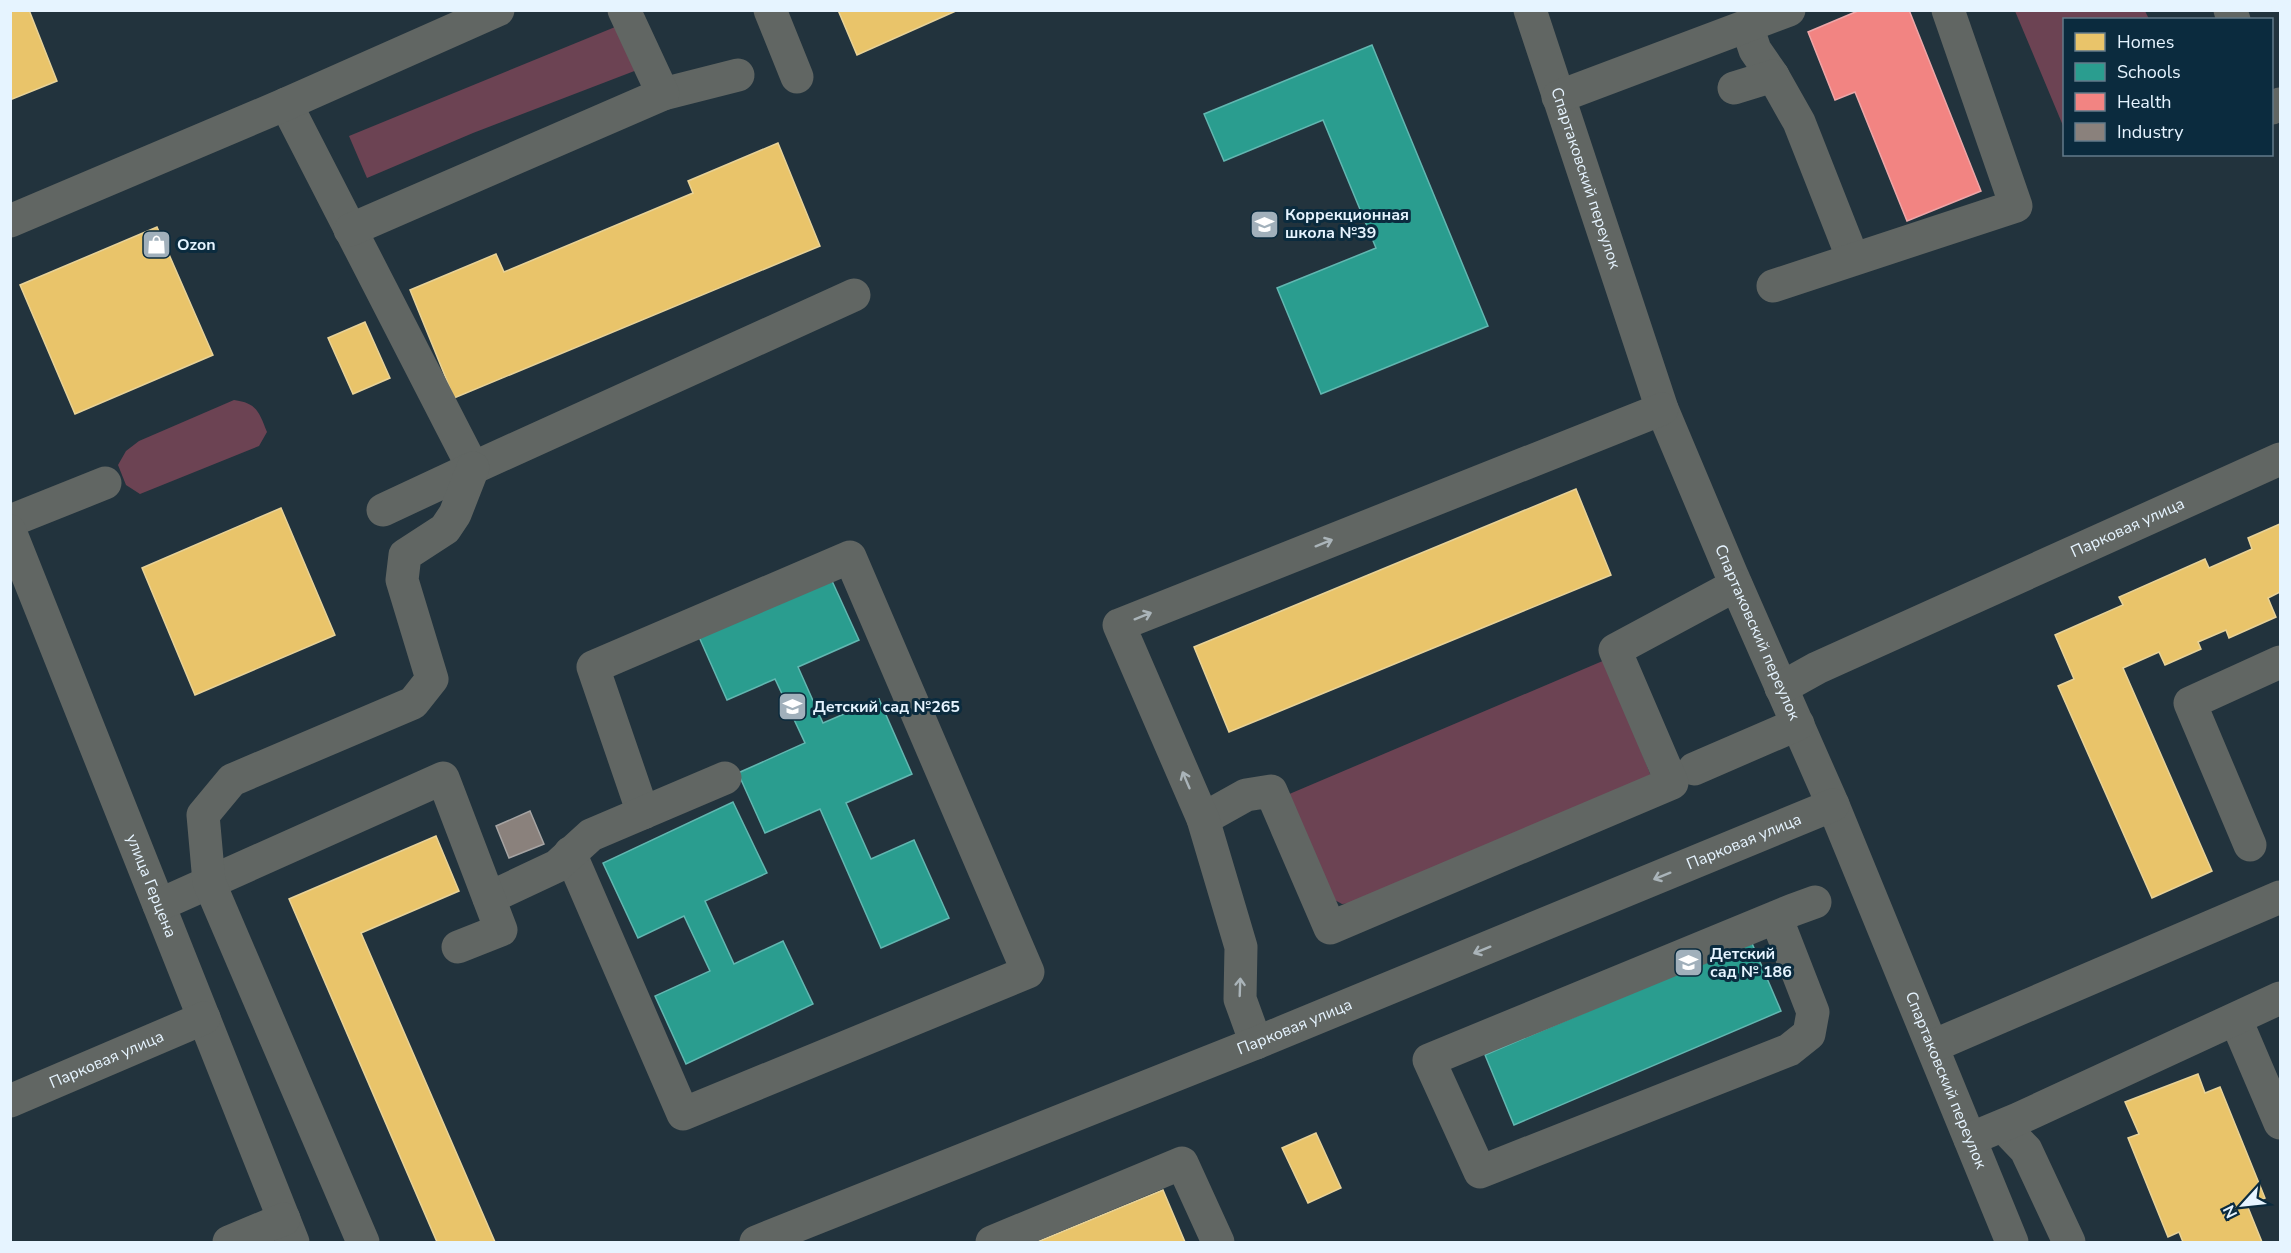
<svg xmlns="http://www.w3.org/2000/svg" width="2291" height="1253" viewBox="0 0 2291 1253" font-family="'Nunito Sans',sans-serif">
<rect width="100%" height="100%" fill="#22333d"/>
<path fill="#6c4353" d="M 2015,11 L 2145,11 L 2149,19 L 2064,20 L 2064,128 Z
M 620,25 L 637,70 L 473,133 L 367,178 L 349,136 Z
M 234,400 C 257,403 259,412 267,432 L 259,446 L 140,494 L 126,485 L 118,465 L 126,451 L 139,441 Z
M 1605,660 L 1651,776 L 1353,903 L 1342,904 L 1333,899 L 1287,795 Z"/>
<path fill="#e9c46a" stroke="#e8d297" stroke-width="1.5" d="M 10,10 L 29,10 L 57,81 L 10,100 Z
M 838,10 L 958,10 L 857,55 Z
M 778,143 L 820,246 L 454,398 L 410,290 L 496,254 L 504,272 L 693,193 L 688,181 Z
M 157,227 L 213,355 L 75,414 L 20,285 Z
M 365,322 L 390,378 L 353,394 L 328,338 Z
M 1576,489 L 1611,575 L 1229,732 L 1194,647 Z
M 281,508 L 335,635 L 195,695 L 142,568 Z
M 2280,524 L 2280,592 L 2268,598 L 2276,617 L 2229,638 L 2226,630 L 2198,642 L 2201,649 L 2165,665 L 2159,652 L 2123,668 L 2212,871 L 2152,898 L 2058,686 L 2074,679 L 2055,635 L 2123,605 L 2119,597 L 2205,559 L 2209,568 L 2252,549 L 2248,538 Z
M 436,836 L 459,891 L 361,933 L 495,1242 L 437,1242 L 289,899 Z
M 2198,1074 L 2205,1093 L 2220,1087 L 2265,1198 L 2247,1205 L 2262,1242 L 2183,1242 L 2179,1232 L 2168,1237 L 2128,1138 L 2139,1134 L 2125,1102 Z
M 1316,1133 L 1341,1188 L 1308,1203 L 1282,1148 Z
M 1163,1190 L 1185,1242 L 1037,1242 Z"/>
<path fill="#2a9d8f" stroke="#62b7b1" stroke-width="1.5" d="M 1372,45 L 1488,326 L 1321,394 L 1277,288 L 1376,248 L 1323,120 L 1224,161 L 1204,114 Z
M 827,570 L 859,640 L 798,667 L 823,723 L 879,699 L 912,774 L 846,803 L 871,859 L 914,840 L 949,918 L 881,948 L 820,809 L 765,833 L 738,773 L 805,743 L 775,679 L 727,700 L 695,628 Z
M 733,802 L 767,873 L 705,901 L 734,964 L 783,941 L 813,1004 L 686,1064 L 655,996 L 710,971 L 684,916 L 638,938 L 603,863 Z
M 1751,941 L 1781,1011 L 1514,1125 L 1485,1055 Z"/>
<path fill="#f28482" stroke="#eea6a8" stroke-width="1.5" d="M 1860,10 L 1909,10 L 1981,191 L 1907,221 L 1855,92 L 1835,100 L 1808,32 Z"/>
<path fill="#8a817c" stroke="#a6a4a3" stroke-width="1.5" d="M 530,811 L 544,844 L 509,858 L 496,826 Z"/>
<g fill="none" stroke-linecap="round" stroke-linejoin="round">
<g stroke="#616663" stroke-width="33">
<path d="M 770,10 L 797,77"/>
<path id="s1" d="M 1530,10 L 1662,409 L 1731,573 L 1833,805 L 2012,1242"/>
<path d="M 2230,10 L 2234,20"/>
<path d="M 1747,26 L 1755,50 L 1773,76"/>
<path d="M 1734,88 L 1773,76 L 1799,122 L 1853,259"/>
<path d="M 663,94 L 738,75"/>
<path d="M 1558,97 L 1789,10"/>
<path d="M 286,104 L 473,468 L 854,295"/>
<path d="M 2272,108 L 2280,104"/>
<path d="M 10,221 L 286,104 L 498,10"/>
<path d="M 350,230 L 663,94 L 624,10"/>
<path d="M 1773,286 L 2016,206 L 1948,10"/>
<path d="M 383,510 L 473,468"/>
<path d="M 10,521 L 105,483"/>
<path id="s2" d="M 10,531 L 293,1242"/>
<path id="s3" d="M 1781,688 L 1817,668 L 2280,459"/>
<path d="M 1694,769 L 1798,724"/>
<path d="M 1203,819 L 1246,795 L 1271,791 L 1330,928 L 1672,783 L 1615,650 L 1736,585"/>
<path d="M 2250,845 L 2190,703 L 2280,662"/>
<path d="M 570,853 L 683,1114 L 1028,972 L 850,557 L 593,667 L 643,813"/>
<path d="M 489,898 L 557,866 L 591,835 L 725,778"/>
<path d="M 159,905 L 443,778 L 501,930 L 458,947"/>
<path d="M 1776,917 L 1813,1012 L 1809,1034 L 1789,1050 L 1480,1172 L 1429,1060 L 1793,910 L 1815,902"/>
<path d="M 2236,1020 L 2280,1123"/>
<path d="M 1256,1043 L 1240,999 L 1241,947 L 1203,819 L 1119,625 L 1662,409"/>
<path d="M 1933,1046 L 2280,897"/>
<path id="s4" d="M 10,1101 L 204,1018"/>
<path d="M 2003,1126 L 2026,1150 L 2069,1242"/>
<path d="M 1970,1139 L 2018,1119 L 2280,998"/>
<path d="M 229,1242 L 284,1219"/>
<path d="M 363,1242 L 209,882 L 203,815 L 232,780 L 413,703 L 432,679 L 402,580 L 405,555 L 445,529 L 455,514 L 473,468"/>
<path id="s5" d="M 756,1242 L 1256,1043 L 1833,805"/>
<path d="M 992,1242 L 1182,1163 L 1218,1242"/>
</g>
</g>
<defs><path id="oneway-shaft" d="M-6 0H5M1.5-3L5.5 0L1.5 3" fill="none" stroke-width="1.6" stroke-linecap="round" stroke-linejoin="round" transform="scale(1.5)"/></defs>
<g stroke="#aab4b9">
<use href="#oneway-shaft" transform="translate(1324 543) rotate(-22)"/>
<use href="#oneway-shaft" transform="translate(1143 616) rotate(-22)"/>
<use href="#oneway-shaft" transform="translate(1186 780) rotate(-113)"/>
<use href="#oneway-shaft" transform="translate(1662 876) rotate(158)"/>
<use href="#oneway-shaft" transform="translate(1482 950) rotate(158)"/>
<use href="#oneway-shaft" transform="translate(1240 987) rotate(-88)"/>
</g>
<defs>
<symbol id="school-square" viewBox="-11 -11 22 22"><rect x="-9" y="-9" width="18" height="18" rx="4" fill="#a1b0bb" stroke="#0b2b3e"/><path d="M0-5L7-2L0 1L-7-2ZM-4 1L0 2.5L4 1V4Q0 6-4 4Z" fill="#fff"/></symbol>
<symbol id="shop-square" viewBox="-11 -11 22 22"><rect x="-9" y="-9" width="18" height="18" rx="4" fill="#a1b0bb" stroke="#0b2b3e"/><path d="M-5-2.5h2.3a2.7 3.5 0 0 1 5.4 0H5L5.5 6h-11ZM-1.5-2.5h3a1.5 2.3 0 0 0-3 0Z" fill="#fff"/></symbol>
</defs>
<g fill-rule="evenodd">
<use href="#school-square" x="1248" y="208" width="33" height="33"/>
<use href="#shop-square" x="140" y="228" width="33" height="33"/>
<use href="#school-square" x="776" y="690" width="33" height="33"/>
<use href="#school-square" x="1672" y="946" width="33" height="33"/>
</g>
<g text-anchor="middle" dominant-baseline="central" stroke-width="6" stroke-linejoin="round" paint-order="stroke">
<g font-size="16" fill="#e6f4ff" stroke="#0b2b3e">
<text stroke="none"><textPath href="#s1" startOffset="177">Спартаковский переулок</textPath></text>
<text stroke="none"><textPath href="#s3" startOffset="382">Парковая улица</textPath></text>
<text stroke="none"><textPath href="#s1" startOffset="663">Спартаковский переулок</textPath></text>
<text stroke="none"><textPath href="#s5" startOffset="1066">Парковая улица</textPath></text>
<text stroke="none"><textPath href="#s2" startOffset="382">улица Герцена</textPath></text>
<text stroke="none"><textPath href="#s5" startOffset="580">Парковая улица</textPath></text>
<text stroke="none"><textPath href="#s4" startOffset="105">Парковая улица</textPath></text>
<text stroke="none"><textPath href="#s1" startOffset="1149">Спартаковский переулок</textPath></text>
</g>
<g font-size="16" font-weight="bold" fill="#e6f4ff" stroke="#0b2b3e" text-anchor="start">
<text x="1285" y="215">Коррекционная<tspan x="1285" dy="18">школа №39</tspan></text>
<text x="177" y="245">Ozon</text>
<text x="813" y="707">Детский сад №265</text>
<text x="1710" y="954">Детский<tspan x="1710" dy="18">сад № 186</tspan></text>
</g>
</g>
<rect width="2291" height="1253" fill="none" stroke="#e6f4ff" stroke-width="24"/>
<rect x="2063" y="18" width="210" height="138" fill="#0b2b3e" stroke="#637b8b" stroke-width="1.5"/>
<rect x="2075" y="33" width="30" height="18" fill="#e9c46a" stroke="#637b8b" stroke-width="1.5"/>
<text x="2117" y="48" font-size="18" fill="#e6f4ff">Homes</text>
<rect x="2075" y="63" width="30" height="18" fill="#2a9d8f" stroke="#637b8b" stroke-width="1.5"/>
<text x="2117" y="78" font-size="18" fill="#e6f4ff">Schools</text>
<rect x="2075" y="93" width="30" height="18" fill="#f28482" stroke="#637b8b" stroke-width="1.5"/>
<text x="2117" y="108" font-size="18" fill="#e6f4ff">Health</text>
<rect x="2075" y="123" width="30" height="18" fill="#8a817c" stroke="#637b8b" stroke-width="1.5"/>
<text x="2117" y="138" font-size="18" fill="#e6f4ff">Industry</text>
<g transform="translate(2243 1205) rotate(243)" stroke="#0b2b3e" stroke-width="4.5" paint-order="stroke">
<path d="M0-4.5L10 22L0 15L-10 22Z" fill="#e6f4ff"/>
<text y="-9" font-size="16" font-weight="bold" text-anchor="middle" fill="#e6f4ff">N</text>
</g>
</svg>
